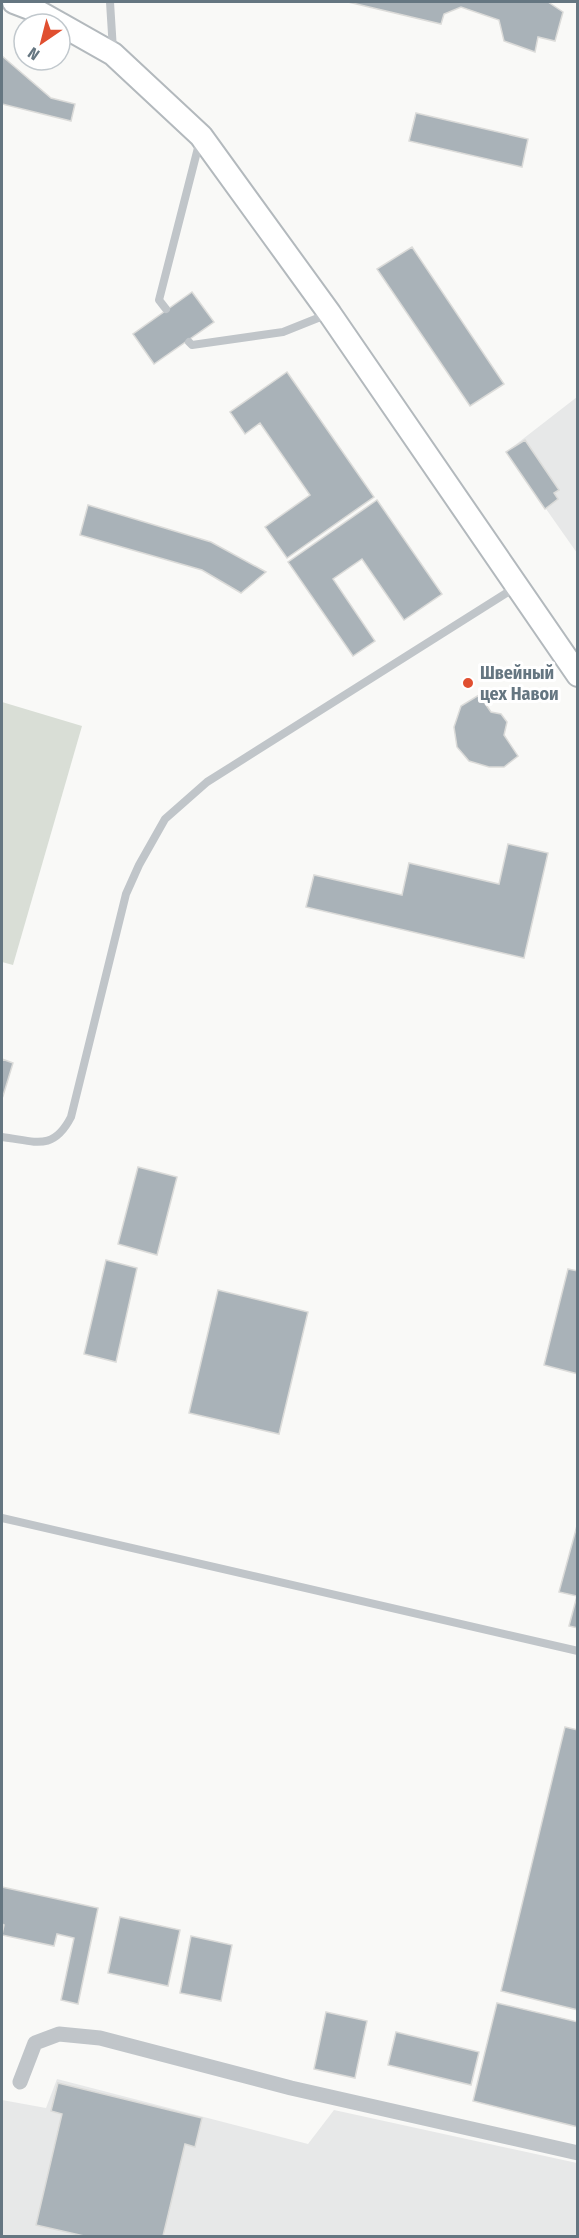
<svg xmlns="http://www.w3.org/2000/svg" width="579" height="2238" viewBox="0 0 579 2238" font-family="'Fira Sans Condensed',sans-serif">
<rect width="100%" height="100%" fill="#f9f9f7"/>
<path fill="#e7e8e8" d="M 577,397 L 577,553 L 506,452 Z
M 57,2079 L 308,2144 L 334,2110 L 577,2163 L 577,2236 L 2,2236 L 2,2100 L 46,2108 Z"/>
<path fill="#d9ded6" d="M 2,702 L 82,726 L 13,965 L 2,962 Z"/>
<path fill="#a9b2b8" stroke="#dbdbd9" stroke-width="1.5" d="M 348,2 L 548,2 L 563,12 L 555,41 L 538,37 L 535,52 L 504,41 L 499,20 L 461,7 L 444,14 L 441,24 Z
M 2,56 L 51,98 L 75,104 L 71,121 L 2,104 Z
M 416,113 L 528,139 L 522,167 L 409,141 Z
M 412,247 L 504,384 L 470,406 L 377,269 Z
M 192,292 L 214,322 L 154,364 L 133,334 Z
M 287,372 L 374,497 L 287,558 L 265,527 L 310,495 L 260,423 L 245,434 L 230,412 Z
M 525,440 L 559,490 L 554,493 L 558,499 L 545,509 L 506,452 Z
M 377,500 L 442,594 L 404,620 L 362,559 L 333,579 L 375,641 L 353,656 L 288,562 Z
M 88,505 L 211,542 L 266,572 L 241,593 L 202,570 L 80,535 Z
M 479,695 L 491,712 L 501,714 L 507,722 L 504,735 L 518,756 L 504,767 L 489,767 L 469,761 L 457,747 L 454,727 L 461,706 Z
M 508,844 L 548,853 L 524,958 L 306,907 L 314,875 L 402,895 L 409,863 L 499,884 Z
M 2,1059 L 13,1063 L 3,1096 L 2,1095 Z
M 138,1167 L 177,1177 L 157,1255 L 118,1244 Z
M 106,1260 L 137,1268 L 116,1362 L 84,1354 Z
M 568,1269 L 578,1271 L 578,1374 L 544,1365 Z
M 218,1290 L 308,1312 L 279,1434 L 189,1413 Z
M 578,1522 L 578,1628 L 569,1626 L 577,1596 L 559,1592 Z
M 565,1727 L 578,1730 L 578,2010 L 501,1991 Z
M 2,1887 L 98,1908 L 78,2004 L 61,2000 L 74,1938 L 57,1934 L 54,1946 L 2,1935 L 4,1925 L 2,1924 Z
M 120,1917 L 180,1930 L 168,1986 L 108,1973 Z
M 191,1936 L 232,1945 L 221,2001 L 180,1993 Z
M 497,2003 L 578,2022 L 578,2127 L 473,2101 Z
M 326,2012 L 367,2021 L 355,2078 L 314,2069 Z
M 396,2032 L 479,2052 L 471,2085 L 388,2065 Z
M 58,2083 L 202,2118 L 195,2147 L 185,2144 L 163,2236 L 84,2236 L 36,2225 L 62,2114 L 51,2111 Z"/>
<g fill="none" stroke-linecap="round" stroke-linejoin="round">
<defs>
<path id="secondary" d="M 14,2 L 35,10 L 60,24
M 60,24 L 113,54 L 201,136 L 330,314 L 578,675"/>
</defs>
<use href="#secondary" stroke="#b3b9bd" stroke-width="26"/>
<path stroke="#c0c5c9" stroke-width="8" d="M 110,2 L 113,50
M 166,309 L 159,300 L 200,140
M 189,342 L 192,345 L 283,332 L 328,314
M 2,1137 C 35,1141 53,1152 71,1117 L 126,894 L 139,865 L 165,819 L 207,782 L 516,587
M 2,1518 L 578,1651"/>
<path stroke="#c0c5c9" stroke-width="15" d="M 20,2082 L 35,2043 L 59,2034 L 100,2038 L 291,2088 L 578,2153"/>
<use href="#secondary" stroke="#fff" stroke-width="22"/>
</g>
<circle fill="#e04f30" stroke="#fff" stroke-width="2" cx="468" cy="683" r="6"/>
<g text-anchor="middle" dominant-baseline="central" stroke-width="6" stroke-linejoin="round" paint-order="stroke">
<g font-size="18" font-weight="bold" fill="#657681" stroke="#fff" text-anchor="start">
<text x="480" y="673">Швейный<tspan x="480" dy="21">цех Навои</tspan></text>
</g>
</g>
<rect width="579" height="2238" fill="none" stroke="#657681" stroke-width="6"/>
<g transform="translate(42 42) rotate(215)"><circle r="28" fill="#ffffff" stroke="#c1c8cd" stroke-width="1.5"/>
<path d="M0-4.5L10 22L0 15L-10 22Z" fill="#e04f30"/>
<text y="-9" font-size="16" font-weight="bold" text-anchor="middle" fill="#657681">N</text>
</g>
</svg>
